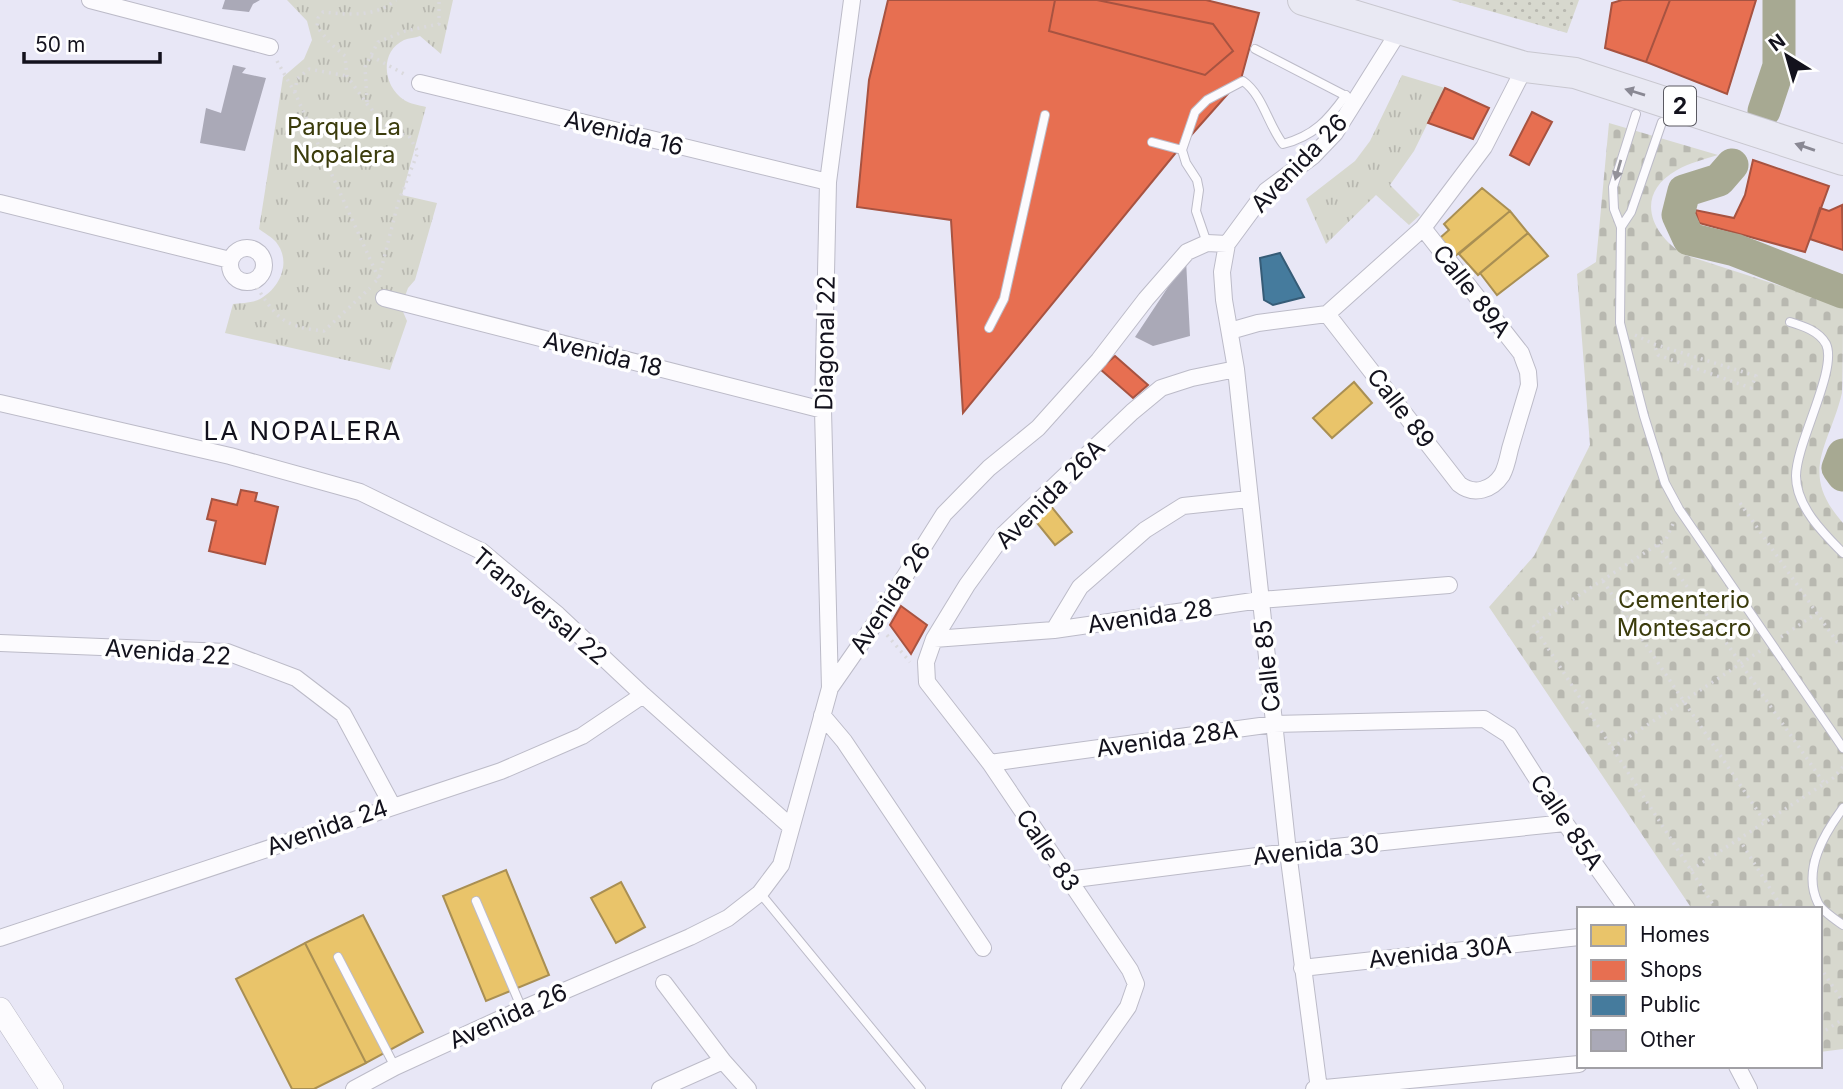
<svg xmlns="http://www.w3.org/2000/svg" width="1843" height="1089" viewBox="0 0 1843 1089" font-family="Inter,sans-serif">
<defs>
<pattern id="grass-dots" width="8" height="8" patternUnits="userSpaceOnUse" patternTransform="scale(1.75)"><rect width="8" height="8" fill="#d7d8ce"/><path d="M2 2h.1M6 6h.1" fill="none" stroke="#b8b8b0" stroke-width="1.8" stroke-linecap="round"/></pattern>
<pattern id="cemetery-stones" width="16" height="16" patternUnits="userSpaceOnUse" patternTransform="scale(1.75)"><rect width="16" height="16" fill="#d7d8ce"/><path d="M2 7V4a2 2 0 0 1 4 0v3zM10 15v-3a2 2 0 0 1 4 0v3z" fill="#b8b8b0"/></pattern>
<pattern id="park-tufts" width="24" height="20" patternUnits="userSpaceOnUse" patternTransform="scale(1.75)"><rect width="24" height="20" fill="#d7d8ce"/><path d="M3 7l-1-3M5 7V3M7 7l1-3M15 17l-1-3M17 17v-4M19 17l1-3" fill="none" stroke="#b8b8b0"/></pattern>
</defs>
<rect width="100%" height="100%" fill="#e8e7f6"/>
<path fill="url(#grass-dots)" d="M 1451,0 L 1579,0 L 1567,33 Z"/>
<path fill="url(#cemetery-stones)" d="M 1609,123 L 1718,155 C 1705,159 1689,163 1677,170 C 1634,194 1650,234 1685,255 L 1843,306 C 1843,329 1843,372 1842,393 C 1829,447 1798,472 1843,523 L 1843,1049 L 1820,1052 L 1820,909 L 1692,909 L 1489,607 L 1534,556 L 1590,445 L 1577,274 L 1596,262 Z"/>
<path fill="url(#park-tufts)" d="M 287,0 L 453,0 L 441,54 L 420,36 C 415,38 409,38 404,40 C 379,52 383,86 404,100 C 410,104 419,105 426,107 L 402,195 L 437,203 L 415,280 L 408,288 L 401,307 L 407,321 L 390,370 L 225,333 L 233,304 C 241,303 253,303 260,299 C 280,288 292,262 276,242 C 272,237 264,233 259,229 L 283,77 L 304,59 L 312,40 L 307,21 Z
M 1402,75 L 1445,88 L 1414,151 L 1390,185 L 1420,215 L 1409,225 L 1376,195 L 1326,244 L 1306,199 L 1355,161 L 1370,141 Z"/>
<path fill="#e9c46a" stroke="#a98f53" stroke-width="2" d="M 1482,188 L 1510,211 L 1454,257 L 1440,238 L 1449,230 L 1444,224 Z
M 1510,211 L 1528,233 L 1478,275 L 1459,254 Z
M 1528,233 L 1548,256 L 1497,295 L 1480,273 Z
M 1354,382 L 1372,403 L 1332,438 L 1313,418 Z
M 1050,505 L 1072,532 L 1055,545 L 1033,518 Z
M 506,870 L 549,975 L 486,1001 L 443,896 Z
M 621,882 L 645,927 L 616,943 L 591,898 Z
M 363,915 L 423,1032 L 366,1063 L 305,943 Z
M 305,943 L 366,1063 L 314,1089 L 292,1089 L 236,979 Z"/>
<path fill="#e76f51" stroke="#a75341" stroke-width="2" d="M 888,0 L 1206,0 L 1259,13 L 1241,79 L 1178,150 L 963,413 L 951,220 L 857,207 L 869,80 Z
M 1055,0 L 1097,0 L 1213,24 L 1233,51 L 1205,75 L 1049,31 Z
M 1622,0 L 1670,0 L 1646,62 L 1605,48 L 1612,3 Z
M 1670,0 L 1756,0 L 1727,94 L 1646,62 Z
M 1445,88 L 1489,108 L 1473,139 L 1428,123 Z
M 1532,112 L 1552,122 L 1529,165 L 1510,155 Z
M 1753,160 L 1829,186 L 1805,252 L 1699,223 L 1695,210 L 1734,218 L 1745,195 Z
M 1842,205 L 1843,250 L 1810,239 L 1820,208 L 1829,211 Z
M 1115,356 L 1148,385 L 1133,398 L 1100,369 Z
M 241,490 L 257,493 L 255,501 L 278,507 L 265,564 L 209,551 L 216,521 L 207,519 L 212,499 L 237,505 Z
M 901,606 L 927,625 L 911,654 L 890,625 Z"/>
<path fill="#457b9d" stroke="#365c77" stroke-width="2" d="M 1280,253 L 1304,297 L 1273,305 L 1264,300 L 1260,258 Z"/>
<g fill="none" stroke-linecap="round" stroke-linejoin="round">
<path stroke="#a7a992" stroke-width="33" d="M 1764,111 L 1779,66 L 1779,0
M 1732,165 L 1719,180 L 1684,191 L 1678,215 L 1689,239 L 1735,250 L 1843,292
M 1843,455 L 1838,468 L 1843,475"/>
</g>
<path fill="#aaa9b7" d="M 225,0 L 260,0 L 253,4 L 249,12 L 222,9 Z
M 233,65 L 246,68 L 242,73 L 266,78 L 245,151 L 200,143 L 206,108 L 221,113 Z
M 1186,260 L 1190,336 L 1153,346 L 1135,337 Z"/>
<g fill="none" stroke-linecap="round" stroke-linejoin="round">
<defs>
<path id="lane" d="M 1255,49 L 1348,97
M 1636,114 L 1613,187 L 1614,209 L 1621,227 L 1620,323 L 1644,416 L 1665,483 L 1679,509 L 1843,748
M 1152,142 L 1182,150 L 1195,112 L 1207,100 L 1243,81 C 1263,95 1268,125 1283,144 C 1314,136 1328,120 1346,95
M 1182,150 L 1186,163 L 1197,180 L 1199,190 L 1196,211 L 1207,243
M 1621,227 L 1631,212 L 1662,122
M 1790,322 C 1803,326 1819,331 1826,344 C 1838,369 1796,443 1796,476 C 1796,506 1823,533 1843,553
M 989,328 L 1004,299 L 1045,115
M 1843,808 C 1824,834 1802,870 1818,903 C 1822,911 1836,920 1843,925
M 760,893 L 921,1089
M 476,901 L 522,1009
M 338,957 L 395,1067"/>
<path id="street" d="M 90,0 L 270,47
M 420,83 L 828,182
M 0,203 L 230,260
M230 265a17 17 0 1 1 34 0a17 17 0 1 1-34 0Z
M 384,298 L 823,410
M 1327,314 L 1459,484 C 1474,496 1492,490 1502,475 C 1506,468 1508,458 1510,449 C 1516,428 1523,406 1529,385 L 1528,372 L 1521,353 L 1423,228
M 1230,331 L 1258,323 L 1327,314 L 1423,228 L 1484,147 L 1525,67
M 0,403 L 230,456 L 360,492 L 481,551 L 558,615 L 643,695 L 790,826
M 1054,630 L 1080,587 L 1145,530 L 1183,506 L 1249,499
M 934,639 L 1054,630 L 1260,600 L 1449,585
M 0,643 L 227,652 L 296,678 L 343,714 L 392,805
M 830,688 L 823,410 L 828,182 L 852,0
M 822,715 L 844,741 L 983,948
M 990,763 L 1274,724 L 1484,719 L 1509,735 L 1565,823 L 1627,909
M 1067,880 L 1288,852 L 1565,823
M 0,938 L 501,771 L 582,736 L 643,695
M 1302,968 L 1579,937
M 664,983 L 723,1061 L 748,1089
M 1737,1066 L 1749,1089
M 354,1089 L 395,1067 L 522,1009 L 690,937 L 728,918 L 760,893 L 781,865 L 830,688 L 876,622 L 944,514 L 989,468 L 1038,428 L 1099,360 L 1146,299 L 1187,252 L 1207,243 L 1227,244
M 660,1089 L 723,1061
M 1070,1089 L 1128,1007 L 1136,984 L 1130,970 L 990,763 L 927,682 L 926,662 L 934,639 L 967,585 L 1004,534 L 1132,412 L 1161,388 L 1192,378 L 1236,369
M 1314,1089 L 1579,1064
M 1319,1089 L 1288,852 L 1236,369 L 1224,300 L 1222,272 L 1227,244 L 1266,191 L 1313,156 L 1335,133 L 1401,28"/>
<path id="secondary" d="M 0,1009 L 52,1089"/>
<path id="highway" d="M 1303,0 L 1525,67 L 1575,73 L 1843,160"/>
</defs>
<use href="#lane" stroke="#bcbbc8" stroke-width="10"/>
<use href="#street" stroke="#bcbbc8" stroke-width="18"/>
<use href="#secondary" stroke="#bcbbc8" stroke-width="24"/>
<use href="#highway" stroke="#c8c7cf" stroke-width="32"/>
<path stroke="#dad9dd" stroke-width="3.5" stroke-dasharray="2 5" stroke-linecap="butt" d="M 371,56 L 406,75
M 277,61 L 295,93 L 379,279
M 295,92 L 297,79 L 309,69 L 347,76
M 367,102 L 365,67 L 378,42 L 405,31 L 439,24 L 439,0
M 253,281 C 275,316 281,327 324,331 L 370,288
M 375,282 L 379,278 L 398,203 L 418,152 L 409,136 L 391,132 L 367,104 L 347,76 L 345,56 L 330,43 L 317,27 L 318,18 L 323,12 C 349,15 376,17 396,0
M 1635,335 L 1654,344 L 1756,376 L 1751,388 L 1658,355 L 1654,344
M 1740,503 L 1837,642 L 1843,643
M 1673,524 L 1666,539 L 1533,625 L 1716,909
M 1658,545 L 1824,783
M 1603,581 L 1765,822
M 887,635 L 910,662
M 1781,637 L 1817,613
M 1612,748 L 1763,649
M 1739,839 L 1783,909
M 1691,870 L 1833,778 L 1843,767
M 1820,967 L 1843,1002
M 1820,1034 L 1843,1019"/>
<use href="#lane" stroke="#fcfbfe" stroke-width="8"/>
<use href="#street" stroke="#fcfbfe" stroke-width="16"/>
<use href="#secondary" stroke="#fcfbfe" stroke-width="23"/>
<use href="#highway" stroke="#e9e9f3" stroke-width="30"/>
</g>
<defs><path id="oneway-solid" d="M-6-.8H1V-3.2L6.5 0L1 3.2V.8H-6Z" transform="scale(1.75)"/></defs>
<g fill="#898893">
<use href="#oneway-solid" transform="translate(1635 92) rotate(-163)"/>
<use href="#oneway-solid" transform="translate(1805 147) rotate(-161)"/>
</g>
<use fill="#939299" href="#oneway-solid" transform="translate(1618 170) rotate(106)"/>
<g text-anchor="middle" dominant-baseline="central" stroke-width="7" stroke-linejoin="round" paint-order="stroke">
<rect fill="#fff" stroke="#5a5961" stroke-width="2" x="1664" y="86.5" width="32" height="39" rx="5"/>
<g font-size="23" font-weight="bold" fill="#13121d">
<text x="1680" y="106">2</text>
</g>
<g font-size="24" fill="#3b3c0c" stroke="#fff">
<text x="344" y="126">Parque La<tspan x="344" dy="28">Nopalera</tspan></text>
<text x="1684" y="599">Cementerio<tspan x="1684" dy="28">Montesacro</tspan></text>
</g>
<g font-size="24" fill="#13121d" stroke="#fff">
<text transform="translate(624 133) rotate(14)">Avenida 16</text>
<text transform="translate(1299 163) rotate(-46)">Avenida 26</text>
<text transform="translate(1472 291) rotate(52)">Calle 89A</text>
<text transform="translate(825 343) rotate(-89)">Diagonal 22</text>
<text transform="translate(603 354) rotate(14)">Avenida 18</text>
<text transform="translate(1401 408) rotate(52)">Calle 89</text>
<text transform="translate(1050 494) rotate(-45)">Avenida 26A</text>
<text transform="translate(890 598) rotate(-57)">Avenida 26</text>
<text transform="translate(540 606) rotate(40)">Transversal 22</text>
<text transform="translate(1150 616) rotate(-8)">Avenida 28</text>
<text transform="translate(168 652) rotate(4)">Avenida 22</text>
<text transform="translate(1267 666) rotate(-96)">Calle 85</text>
<text transform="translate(1167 739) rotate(-8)">Avenida 28A</text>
<text transform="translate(1567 822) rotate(56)">Calle 85A</text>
<text transform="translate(327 827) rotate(-19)">Avenida 24</text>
<text transform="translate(1048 850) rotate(56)">Calle 83</text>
<text transform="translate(1316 850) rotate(-6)">Avenida 30</text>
<text transform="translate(1440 952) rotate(-6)">Avenida 30A</text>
<text transform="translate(508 1016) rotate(-24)">Avenida 26</text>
</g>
<g font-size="26" letter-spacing="2" fill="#13121d" stroke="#fff">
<text x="303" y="430">LA NOPALERA</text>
</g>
</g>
<rect x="1577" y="907" width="245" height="161" fill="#ffffff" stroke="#a1a0a5" stroke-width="2"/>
<rect x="1591" y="925" width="35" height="21" fill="#e9c46a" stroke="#a1a0a5" stroke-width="2"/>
<text x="1640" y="942" font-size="21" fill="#13121d">Homes</text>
<rect x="1591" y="960" width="35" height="21" fill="#e76f51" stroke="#a1a0a5" stroke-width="2"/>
<text x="1640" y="977" font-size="21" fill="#13121d">Shops</text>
<rect x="1591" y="995" width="35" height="21" fill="#457b9d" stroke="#a1a0a5" stroke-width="2"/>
<text x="1640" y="1012" font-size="21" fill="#13121d">Public</text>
<rect x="1591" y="1030" width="35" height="21" fill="#aaa9b7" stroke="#a1a0a5" stroke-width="2"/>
<text x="1640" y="1047" font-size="21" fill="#13121d">Other</text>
<g transform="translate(1787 56) rotate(323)" stroke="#ffffff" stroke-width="5" paint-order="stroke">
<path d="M0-5L12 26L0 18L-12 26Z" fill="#13121d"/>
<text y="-10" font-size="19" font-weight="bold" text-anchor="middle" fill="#13121d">N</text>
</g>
<path d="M24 52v10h136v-10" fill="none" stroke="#13121d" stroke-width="3.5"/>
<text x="35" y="52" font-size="21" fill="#13121d" stroke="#ffffff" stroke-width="5" paint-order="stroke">50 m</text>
</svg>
